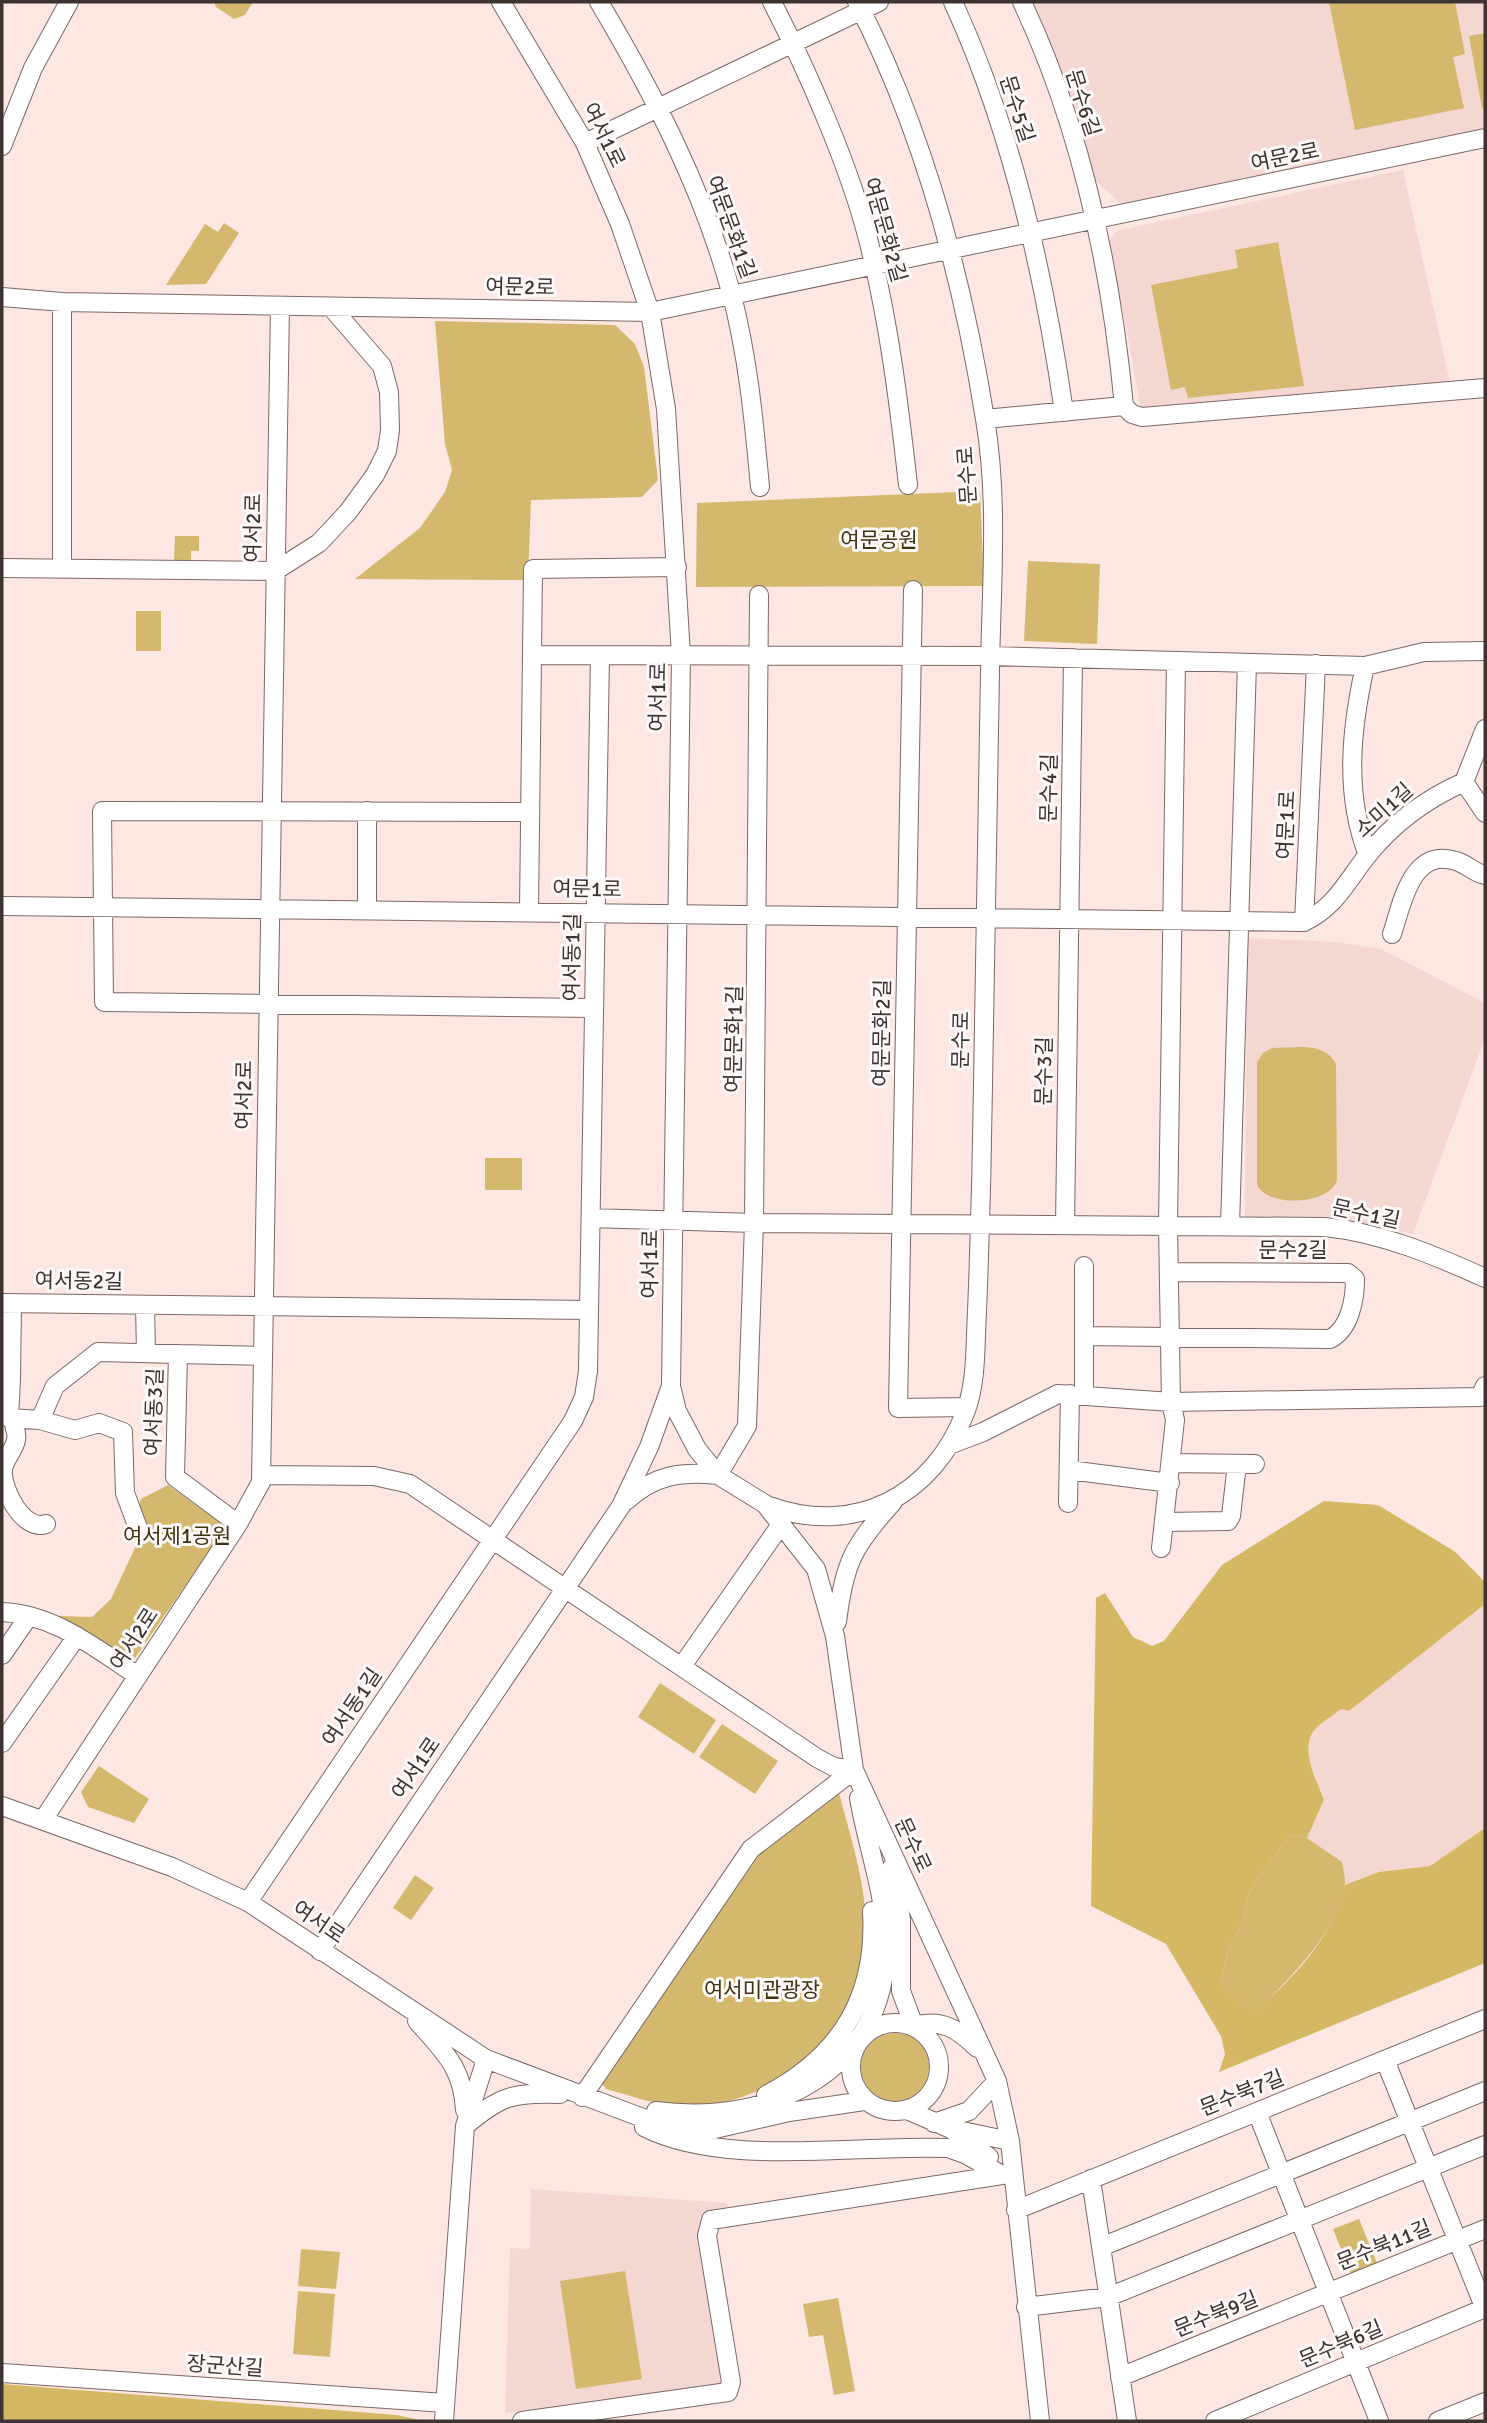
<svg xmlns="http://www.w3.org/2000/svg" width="1487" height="2423" viewBox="0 0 1487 2423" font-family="Signika,'Noto Sans KR',sans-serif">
<rect width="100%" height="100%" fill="#fde7e2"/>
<path fill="#f4d7d0" d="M 1034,2 L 1485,2 L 1485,128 L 1122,205 L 1094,179 L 1079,116 Z
M 1403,170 L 1451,387 L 1141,411 L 1125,320 L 1108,244 L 1116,231 Z
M 1247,938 L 1337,942 L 1381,949 L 1485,1003 L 1485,1038 L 1413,1234 L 1356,1222 L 1245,1218 Z
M 1485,1604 L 1485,1828 L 1430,1866 L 1379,1872 L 1345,1885 L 1342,1862 L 1307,1838 L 1324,1800 L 1309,1758 L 1309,1738 L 1317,1726 L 1341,1709 L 1349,1711 Z
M 531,2189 L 727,2203 L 729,2209 L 700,2217 L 724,2387 L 633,2403 L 505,2413 L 510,2248 L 530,2249 Z"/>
<path fill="#d3b86e" d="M 214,2 L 253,2 L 245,15 L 234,19 L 216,7 Z
M 1329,2 L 1455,2 L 1465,54 L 1453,57 L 1464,108 L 1355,130 Z
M 1485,33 L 1485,107 L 1482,108 L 1469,36 Z
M 224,223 L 239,233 L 206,284 L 166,285 L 205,224 L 218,232 Z
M 1278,242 L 1304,386 L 1188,398 L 1185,387 L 1171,390 L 1151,285 L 1238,268 L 1235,250 Z
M 435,321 L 615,325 L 635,344 L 644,367 L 658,480 L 642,497 L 531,500 L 528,580 L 355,579 L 420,528 L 445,492 L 452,470 L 445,444 Z
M 980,491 L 984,586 L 696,587 L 697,503 Z
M 175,536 L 199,536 L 199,551 L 191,551 L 191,560 L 174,560 Z
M 1028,561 L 1100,564 L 1097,644 L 1024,641 Z
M 136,611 L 161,611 L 161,651 L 136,651 Z
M 1272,1048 C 1294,1048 1325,1041 1336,1064 L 1337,1180 C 1330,1205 1268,1208 1257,1185 L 1257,1062 L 1263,1053 Z
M 485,1158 L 522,1158 L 522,1190 L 485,1190 Z
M 168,1485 L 222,1524 L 219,1537 L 135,1658 L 124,1659 L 59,1616 L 92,1617 L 111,1599 L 142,1533 L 137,1511 L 141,1499 Z
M 660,1683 L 716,1720 L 694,1754 L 638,1717 Z
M 722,1724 L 778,1761 L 755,1794 L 699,1757 Z
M 99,1766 L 149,1799 L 134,1823 L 88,1807 L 81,1792 Z
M 839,1793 C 850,1835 865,1880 866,1924 C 869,2024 779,2111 679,2106 C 655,2105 629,2095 606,2089 L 602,2083 L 604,2077 L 763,1850 Z
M 1291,1834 L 1307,1838 L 1342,1862 C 1343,1869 1345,1876 1345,1883 C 1345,1923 1282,1989 1252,2014 L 1221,1983 L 1229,1947 L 1244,1920 L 1249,1892 Z
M 415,1875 L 434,1888 L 411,1920 L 393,1908 Z
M861 2067a34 34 0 1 1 68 0a34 34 0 1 1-68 0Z
M 1359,2219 L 1377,2263 L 1351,2274 L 1333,2229 Z
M 301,2249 L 340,2252 L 336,2289 L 298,2286 Z
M 625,2271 L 642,2379 L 576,2389 L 560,2281 Z
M 298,2291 L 335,2294 L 330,2357 L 293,2354 Z
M 838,2298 L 855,2391 L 834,2395 L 823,2335 L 809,2337 L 803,2304 Z"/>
<path fill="#d5b864" d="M 1324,1501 L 1378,1505 L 1454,1551 L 1485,1582 L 1485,1604 L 1349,1711 L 1341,1709 C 1334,1715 1325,1720 1318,1726 C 1297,1745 1316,1778 1324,1800 L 1307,1838 L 1291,1834 L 1249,1892 L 1244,1920 L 1229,1947 L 1221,1983 L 1252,2013 C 1292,1981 1334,1936 1345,1885 L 1379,1872 L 1430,1866 L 1485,1828 L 1485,1963 L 1219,2072 L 1225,2054 L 1221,2036 L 1166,1944 L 1091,1906 L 1096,1598 L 1105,1593 L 1133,1637 L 1152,1646 L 1164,1641 L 1222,1565 Z
M 2,2384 L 397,2415 L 424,2421 L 2,2421 Z"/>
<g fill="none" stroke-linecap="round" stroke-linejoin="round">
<defs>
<path id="minor" d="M 501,2 L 585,143 L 620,224 L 650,312 L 666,409 L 681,655 L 671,1386 L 677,1411 L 697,1449 L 718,1475 L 765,1504 L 816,1569 L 835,1636 L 854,1770 L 997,2081 L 1010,2141 L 1040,2421
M 599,2 C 653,93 703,189 731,292 C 748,356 754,421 760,487
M 772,2 C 808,72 850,167 869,243 C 889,322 899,404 908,485
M 953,2 C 1012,130 1044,273 1064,412
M 1022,2 C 1081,127 1111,269 1124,406
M 585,143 L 879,2
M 2,146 L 33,68 L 69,2
M 2,297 L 62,302 L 650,312 L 1485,138
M 1124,406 L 1132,414 L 1142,417 L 1485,388
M 985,419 L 1124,406
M 2,568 L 275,571 L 319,543 L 348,512 L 375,475 L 387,451 L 390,430 L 389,392 L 382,366 L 331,307
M 62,568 L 62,302
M 913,590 L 898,1408 L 967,1407
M 532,655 L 990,656 L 1365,666 L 1424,652 L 1485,651
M 1365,666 C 1351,729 1344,794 1368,855
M 1464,782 L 1485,813
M 530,812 L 102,811 L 104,1002 L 594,1008
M 2,906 L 1304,922 C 1335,907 1346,883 1366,857 C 1392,824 1426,799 1464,782 L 1485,729
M 367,910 L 367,811
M 529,911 L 533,569 L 677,567
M 1304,922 L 1316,664
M 1392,934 C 1402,904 1411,847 1456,861 C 1467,864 1474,873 1485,875
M 591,1218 L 754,1223 L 1325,1227 C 1382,1233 1434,1255 1485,1278
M 1065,1225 L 1073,658
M 1230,1226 L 1247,663
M 2,1303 L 589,1310
M 145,1305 L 146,1353
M 1084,1336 L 1330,1339 C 1350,1329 1355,1299 1355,1279 L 1348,1273 L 1169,1272
M 178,1354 L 262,1356
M 2,1379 L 11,1379 L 9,1418 L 40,1420 L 55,1386 L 98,1352 L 178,1354 L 175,1477 L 238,1524
M 11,1379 L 12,1303
M 1084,1395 L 1084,1266
M 13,1418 C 13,1425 18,1434 16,1440 C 14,1451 4,1459 3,1470 C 1,1488 23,1532 46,1524
M 40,1420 L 75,1430 L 99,1423 L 123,1432 L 125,1493 L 138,1528
M 949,1445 L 983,1432 L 1058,1394 L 1171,1402 L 1480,1397 L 1485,1386
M 1171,1463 L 1255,1464
M 1069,1470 L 1170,1483
M 262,1475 L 374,1476 L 410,1484 L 817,1758 L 834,1767 L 854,1770 L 751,1849 L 582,2097
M 718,1475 L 747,1426 L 754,1223 L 759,595
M 626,1501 C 654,1475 681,1471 718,1475
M 1068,1503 L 1070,1394
M 769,1506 C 855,1537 933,1496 965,1413 C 977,1383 975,1344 977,1312 C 980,1237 982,1161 983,1085 C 985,947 988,809 990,672 C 991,588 999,502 985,419 C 962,275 924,132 857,2
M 1165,1522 L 1228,1521 L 1231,1516 L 1237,1464
M 1161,1548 L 1175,1420 L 1171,1402 L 1168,1225 L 1176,661
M 2,1612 C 54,1614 95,1648 138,1676
M 837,1622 C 844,1563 853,1546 893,1502
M 2,1655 L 29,1616
M 682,1666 L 782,1523
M 2,1743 L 77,1636
M 2,1806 L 172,1867 L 248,1902 L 486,2059 L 651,2121 L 699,2130 L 715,2129 L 789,2112 L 864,2101
M 43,1820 L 238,1524 L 261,1482 L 280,306
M 892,1867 L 901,1919 L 901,1991 L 914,2026 C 941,2018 958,2029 977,2048
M 248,1902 L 573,1421 L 584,1397 L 588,1371 L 600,655
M 320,1951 L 621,1506 L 649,1447 L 671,1386
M 417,2021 C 443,2051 463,2067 465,2110
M851 2067a44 44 0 1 1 88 0a44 44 0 1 1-88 0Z
M 1385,2060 L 1485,2309
M 766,2095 C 841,2056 877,1996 872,1911
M 907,2110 L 951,2129 L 989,2157
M 656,2111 C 769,2126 886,2073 886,1945 C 886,1895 867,1846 859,1798
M 1257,2112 L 1379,2421
M 934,2123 L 969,2111 L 997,2081
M 465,2126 C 500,2096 513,2092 560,2094
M 644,2127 C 724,2168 857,2144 948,2148 L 965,2154 L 1002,2175
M 962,2131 L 1010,2141
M 1091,2179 L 1127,2421
M 1016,2210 L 1485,2019
M 1101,2247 L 1485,2091
M 1026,2307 L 1108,2297 L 1485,2145
M 2,2373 L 445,2403
M 1120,2377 L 1485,2229
M 444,2421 L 465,2126 L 486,2059
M 522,2421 L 728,2392 L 731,2382 L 707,2236 L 711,2220 L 1002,2175
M 1215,2421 L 1485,2308
M 1438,2421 L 1485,2402"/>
</defs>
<use href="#minor" stroke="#7c6965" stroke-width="20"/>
<use href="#minor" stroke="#fff" stroke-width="18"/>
</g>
<g text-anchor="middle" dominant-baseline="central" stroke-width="6" stroke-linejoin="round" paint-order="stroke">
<g font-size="21" fill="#3d3432" stroke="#fdf9f8">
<text transform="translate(1083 103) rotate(72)">문수6길</text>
<text transform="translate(1017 109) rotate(72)">문수5길</text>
<text transform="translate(604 135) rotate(64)">여서1로</text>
<text transform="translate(1285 157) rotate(-12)">여문2로</text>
<text transform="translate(731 227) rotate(70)">여문문화1길</text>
<text transform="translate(885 230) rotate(74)">여문문화2길</text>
<text transform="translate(520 287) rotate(1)">여문2로</text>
<text transform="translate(967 475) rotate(-94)">문수로</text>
<text transform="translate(253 528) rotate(-89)">여서2로</text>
<text transform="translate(658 697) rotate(-89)">여서1로</text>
<text transform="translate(1049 788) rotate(-89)">문수4길</text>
<text transform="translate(1384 810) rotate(-42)">소미1길</text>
<text transform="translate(1286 825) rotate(-87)">여문1로</text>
<text transform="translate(587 889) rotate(1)">여문1로</text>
<text transform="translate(572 957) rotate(-89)">여서동1길</text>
<text transform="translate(882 1033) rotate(-89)">여문문화2길</text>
<text transform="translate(734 1039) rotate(-89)">여문문화1길</text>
<text transform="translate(961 1040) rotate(-89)">문수로</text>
<text transform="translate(1044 1071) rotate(-89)">문수3길</text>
<text transform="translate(244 1095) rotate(-89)">여서2로</text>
<text transform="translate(1366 1214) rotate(12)">문수1길</text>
<text x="1293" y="1250">문수2길</text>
<text transform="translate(650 1264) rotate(-89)">여서1로</text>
<text transform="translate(79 1281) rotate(1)">여서동2길</text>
<text transform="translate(154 1412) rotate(-88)">여서동3길</text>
<text transform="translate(134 1639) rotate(-57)">여서2로</text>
<text transform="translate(352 1707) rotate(-56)">여서동1길</text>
<text transform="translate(416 1768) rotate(-56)">여서1로</text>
<text transform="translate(913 1845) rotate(65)">문수로</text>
<text transform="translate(319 1922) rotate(34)">여서로</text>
<text transform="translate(1242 2093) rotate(-22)">문수북7길</text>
<text transform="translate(1384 2245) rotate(-22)">문수북11길</text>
<text transform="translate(1216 2314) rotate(-22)">문수북9길</text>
<text transform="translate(1341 2344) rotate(-23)">문수북6길</text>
<text transform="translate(225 2366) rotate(4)">장군산길</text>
</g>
<g font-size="21" fill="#3f330e" stroke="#fdf9f8">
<text x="879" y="540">여문공원</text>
<text x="177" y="1536">여서제1공원</text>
<text x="762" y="1990">여서미관광장</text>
</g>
</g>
<rect width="1487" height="2423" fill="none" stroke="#3d3432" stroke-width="7"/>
</svg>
